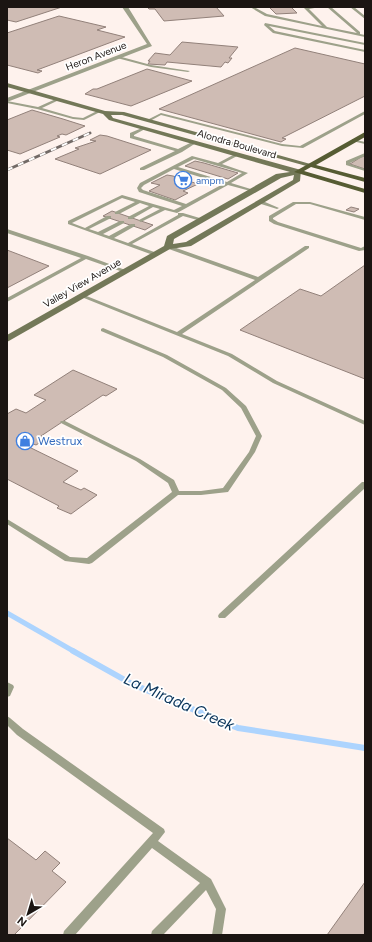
<svg xmlns="http://www.w3.org/2000/svg" width="372" height="942" viewBox="0 0 372 942" font-family="Figtree,sans-serif">
<rect width="100%" height="100%" fill="#fef2ed"/>
<g fill="none" stroke-linecap="round" stroke-linejoin="round">
<path stroke="#add4fe" stroke-width="5" d="M 7,613 L 75,652"/>
<path stroke="#add4fe" stroke-width="6" d="M 73,651 L 132,684 L 238,728 L 365,748"/>
</g>
<path fill="#cfbcb4" stroke="#92817a" d="M 7,7 L 62,7 L 16,22 L 7,20 Z
M 147,7 L 216,7 L 224,16 L 164,21 L 155,9 L 149,9 Z
M 269,7 L 291,7 L 297,13 L 276,14 Z
M 59,16 L 106,27 L 97,30 L 125,37 L 37,70 L 42,71 L 38,73 L 7,65 L 7,33 Z
M 182,42 L 238,47 L 229,58 L 232,58 L 228,63 L 225,62 L 221,67 L 167,62 L 165,65 L 148,64 L 150,61 L 148,61 L 155,53 L 170,55 Z
M 295,48 L 365,64 L 365,96 L 282,138 L 286,139 L 281,142 L 159,109 Z
M 147,69 L 192,81 L 131,106 L 85,94 L 93,89 L 97,89 Z
M 32,110 L 63,119 L 85,126 L 66,135 L 62,134 L 57,136 L 60,137 L 20,154 L 7,150 L 7,120 Z
M 100,135 L 107,136 L 151,150 L 100,174 L 55,159 L 79,149 L 75,148 L 96,141 L 90,140 Z
M 365,156 L 365,169 L 350,164 L 361,157 Z
M 195,161 L 204,163 L 238,173 L 228,179 L 185,166 Z
M 167,175 L 173,176 L 198,184 L 183,191 L 188,193 L 175,200 L 149,191 L 160,185 L 151,183 Z
M 351,207 L 359,209 L 354,212 L 346,210 Z
M 112,211 L 141,221 L 153,225 L 145,230 L 103,216 Z
M 7,250 L 49,266 L 7,288 Z
M 365,265 L 365,379 L 240,330 L 300,289 L 321,296 Z
M 73,370 L 117,389 L 106,396 L 103,395 L 41,436 L 46,439 L 36,445 L 31,443 L 27,446 L 78,471 L 63,482 L 81,490 L 84,488 L 97,495 L 71,514 L 57,508 L 59,506 L 7,479 L 7,414 L 16,409 L 26,413 L 46,400 L 34,395 Z
M 7,838 L 36,860 L 45,851 L 60,863 L 52,871 L 66,882 L 14,935 L 7,935 Z
M 365,882 L 365,935 L 327,935 Z"/>
<g fill="none" stroke-linecap="round" stroke-linejoin="round">
<path fill="#9da18a" fill-rule="evenodd" d="M 250,7 L 254,7 L 267,14 L 322,26 L 304,8 L 320,7 L 309,9 L 327,27 L 357,33 L 327,7 L 331,7 L 360,32 L 360,34 L 365,35 L 365,37 L 265,16 Z
M 350,7 L 354,7 L 365,16 L 365,19 Z
M 265,23 L 365,43 L 365,45 L 269,26 L 275,31 L 365,50 L 365,52 L 273,33 L 264,25 Z
M 118,56 L 151,65 L 190,71 L 188,72 L 151,67 L 117,58 Z
M 58,98 L 60,99 L 59,100 L 42,108 L 73,117 L 83,118 L 99,110 L 102,111 L 84,120 L 73,119 L 37,109 L 7,103 L 7,101 L 38,107 Z
M 365,111 L 365,114 L 303,148 L 282,146 L 161,115 L 150,121 L 147,120 L 161,113 L 282,144 L 300,146 Z
M 142,128 L 145,129 L 134,135 L 134,136 L 178,149 L 192,142 L 196,143 L 182,152 L 144,170 L 140,170 L 140,168 L 175,151 L 130,138 L 130,133 Z
M 352,139 L 365,142 L 365,144 L 352,141 Z
M 365,153 L 365,156 L 350,163 L 350,164 L 365,169 L 365,171 L 346,165 L 346,161 Z
M 235,154 L 239,155 L 222,164 L 248,173 L 231,183 L 254,190 L 254,192 L 228,185 L 177,213 L 165,210 L 141,222 L 139,221 L 139,220 L 160,209 L 153,207 L 132,219 L 128,219 L 128,217 L 149,206 L 140,203 L 119,214 L 115,214 L 115,212 L 135,202 L 122,198 L 72,223 L 85,228 L 107,216 L 111,216 L 111,218 L 89,229 L 98,232 L 120,221 L 124,221 L 124,223 L 103,234 L 109,236 L 131,224 L 135,224 L 135,226 L 114,238 L 128,243 L 178,215 L 178,213 L 183,213 L 203,219 L 203,221 L 201,221 L 183,216 L 132,244 L 157,253 L 157,255 L 153,255 L 68,224 L 68,221 L 122,195 L 174,210 L 182,206 L 139,192 L 137,188 L 140,183 L 192,156 L 218,163 ZM 194,159 L 242,173 L 227,182 L 178,167 ZM 174,169 L 223,184 L 186,204 L 143,190 L 141,188 L 144,185 Z
M 261,202 L 265,202 L 279,208 L 277,209 L 261,204 Z
M 293,202 L 310,202 L 365,217 L 365,220 L 310,204 L 296,204 L 273,218 L 273,219 L 278,222 L 361,248 L 365,246 L 365,250 L 359,251 L 274,224 L 269,221 L 269,216 Z
M 7,229 L 88,256 L 128,271 L 125,273 L 123,272 L 86,259 L 7,302 L 7,298 L 81,258 L 7,233 Z
M 168,245 L 258,277 L 305,246 L 309,246 L 309,248 L 182,334 L 232,354 L 277,381 L 365,421 L 365,425 L 273,383 L 228,356 L 79,296 L 82,294 L 84,295 L 177,332 L 255,280 L 166,248 L 166,246 Z
M 103,328 L 167,355 L 226,388 L 246,406 L 262,436 L 255,452 L 228,492 L 201,495 L 178,495 L 92,563 L 89,564 L 65,561 L 7,524 L 7,519 L 70,557 L 87,558 L 172,492 L 168,483 L 136,461 L 61,423 L 60,422 L 61,421 L 65,421 L 140,459 L 174,480 L 179,491 L 201,491 L 223,488 L 249,452 L 256,436 L 241,408 L 222,390 L 163,357 L 101,331 L 101,329 Z
M 362,482 L 365,482 L 365,488 L 225,618 L 219,618 L 218,616 L 219,614 Z
M 7,682 L 13,685 L 14,687 L 10,696 L 7,697 Z
M 7,716 L 10,718 L 23,729 L 164,829 L 165,832 L 158,841 L 211,879 L 226,909 L 222,935 L 212,935 L 216,909 L 206,890 L 163,935 L 151,935 L 152,931 L 200,883 L 152,848 L 75,935 L 63,935 L 64,931 L 153,833 L 17,735 L 7,725 Z"/>
<path fill="#9da18a" fill-rule="evenodd" d="M 122,7 L 128,7 L 152,46 L 7,102 L 7,98 L 147,44 Z"/>
<path fill="#737858" fill-rule="evenodd" d="M 7,83 L 105,111 L 124,112 L 314,165 L 310,167 L 122,115 L 111,115 L 113,118 L 301,170 L 300,181 L 191,246 L 170,249 L 7,342 L 7,335 L 164,246 L 167,236 L 276,174 L 290,172 L 109,120 L 103,114 L 7,87 ZM 294,175 L 293,180 L 186,242 L 173,244 L 174,239 L 281,178 Z"/>
<path fill="#565c33" fill-rule="evenodd" d="M 365,132 L 365,137 L 316,165 L 365,178 L 365,182 L 311,167 L 304,171 L 365,189 L 365,193 L 294,172 Z"/>
<defs>
<path id="rail" d="M 7,170 L 90,133"/>
</defs>
<use href="#rail" stroke="#726a66" stroke-width="3"/>
<use href="#rail" stroke="#fff" stroke-width="2" stroke-dasharray="6" stroke-linecap="butt"/>
</g>
<defs>
<symbol id="supermarket-ring" viewBox="-11 -11 22 22"><circle r="9.5" fill="#fff" stroke="#3f7fe0" stroke-width="1.5"/><path d="M-6-5.5h2.5l.6 2H6L4.5 2H-2.5L-4.4-4H-6ZM-1.5 3.2a1.3 1.3 0 1 0 .1 0ZM3 3.2a1.3 1.3 0 1 0 .1 0Z" fill="#3f7fe0"/></symbol>
<symbol id="shop-ring" viewBox="-11 -11 22 22"><circle r="9.5" fill="#fff" stroke="#3f7fe0" stroke-width="1.5"/><path d="M-5-2.5h2.3a2.7 3.5 0 0 1 5.4 0H5L5.5 6h-11ZM-1.5-2.5h3a1.5 2.3 0 0 0-3 0Z" fill="#3f7fe0"/></symbol>
</defs>
<g fill-rule="evenodd">
<use href="#supermarket-ring" x="173" y="170" width="20" height="20"/>
<use href="#shop-ring" x="15" y="431" width="20" height="20"/>
</g>
<g text-anchor="middle" dominant-baseline="central" stroke-width="3.5" stroke-linejoin="round" paint-order="stroke">
<g font-size="10" fill="#1b1512" stroke="#fff">
<text transform="translate(96 56) rotate(-21)">Heron Avenue</text>
<text transform="translate(237 144) rotate(16)">Alondra Boulevard</text>
<text transform="translate(82 283) rotate(-30)">Valley View Avenue</text>
</g>
<g font-size="10" fill="#366cbe" stroke="#fff" text-anchor="start">
<text x="196" y="180">ampm</text>
</g>
<g font-size="12" fill="#366cbe" stroke="#fff" text-anchor="start">
<text x="38" y="441">Westrux</text>
</g>
<g font-size="16" font-style="italic" fill="#0a345a" stroke="#fff">
<text transform="translate(179 702) rotate(24)">La Mirada Creek</text>
</g>
</g>
<rect width="372" height="942" fill="none" stroke="#1b1512" stroke-width="16"/>
<g transform="translate(28 914) rotate(218)" stroke="#ffffff" stroke-width="3" paint-order="stroke">
<path d="M0-3L7 15L0 10L-7 15Z" fill="#1b1512"/>
<text y="-6" font-size="11" font-weight="bold" text-anchor="middle" fill="#1b1512">N</text>
</g>
</svg>
